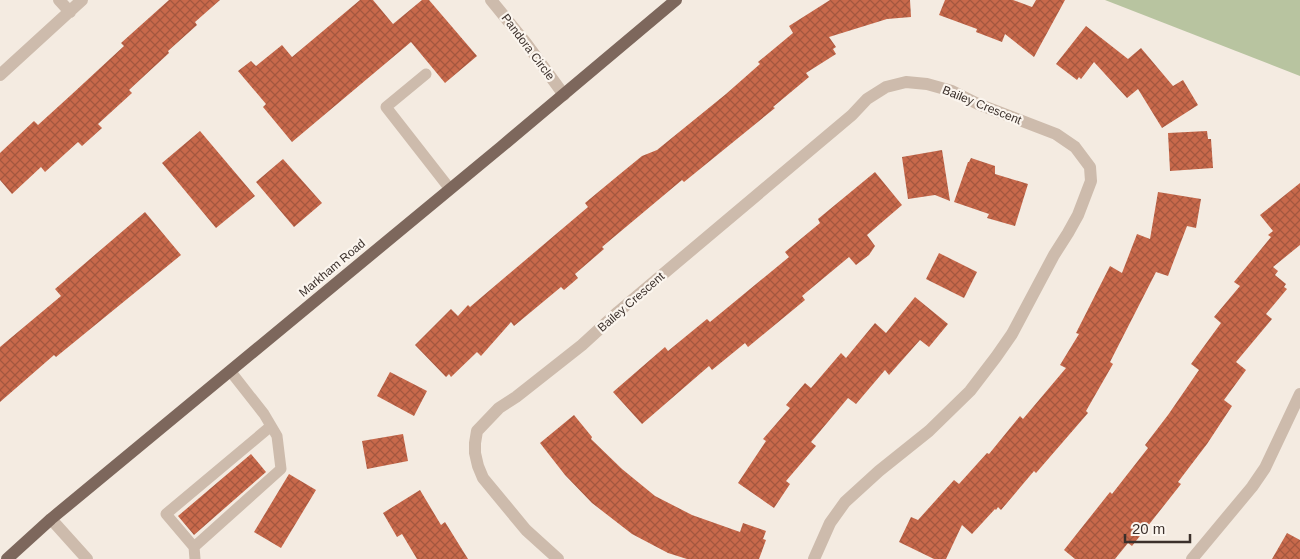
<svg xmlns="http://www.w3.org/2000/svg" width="1300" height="559" viewBox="0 0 1300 559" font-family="Arial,sans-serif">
<defs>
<pattern id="building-cross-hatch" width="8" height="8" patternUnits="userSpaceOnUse" patternTransform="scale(1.25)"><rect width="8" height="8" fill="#c8694b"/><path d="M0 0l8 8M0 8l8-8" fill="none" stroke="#a4573f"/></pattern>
</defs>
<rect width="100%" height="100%" fill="#f4ebe1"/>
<path fill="#b8c4a0" d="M 1105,0 L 1300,0 L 1300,76 Z"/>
<path fill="url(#building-cross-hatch)" d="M 169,0 L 220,0 L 195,22 L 197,25 L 168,51 L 169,53 L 129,90 L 132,93 L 98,124 L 102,128 L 82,146 L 78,142 L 45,172 L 41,167 L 12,194 L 0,180 L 0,153 L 34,121 L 38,125 L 71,95 L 124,46 L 121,43 Z
M 360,0 L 373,0 L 393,24 L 422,0 L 429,0 L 477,56 L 445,83 L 411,42 L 292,142 L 263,107 L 266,104 L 238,71 L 251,61 L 256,66 L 282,45 L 292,57 Z
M 830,0 L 910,0 L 911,17 L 887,19 L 829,37 L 836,47 L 833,49 L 836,54 L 806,73 L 809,77 L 773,107 L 775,108 L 684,182 L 682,180 L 602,247 L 604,249 L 575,274 L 578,278 L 564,290 L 561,287 L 514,326 L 511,322 L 481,356 L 477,352 L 451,377 L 449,374 L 446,377 L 415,345 L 451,309 L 458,316 L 468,305 L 470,307 L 588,207 L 585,203 L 620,174 L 642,156 L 657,150 L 726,94 L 760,64 L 758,62 L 793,33 L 789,26 Z
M 945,0 L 1013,0 L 1032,7 L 1036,0 L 1065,0 L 1034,57 L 1005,34 L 1002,42 L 976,32 L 977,29 L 939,15 Z
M 1086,26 L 1128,59 L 1141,48 L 1173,86 L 1183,80 L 1198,105 L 1162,128 L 1138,89 L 1127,98 L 1094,62 L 1081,79 L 1079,77 L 1077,80 L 1056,64 Z
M 200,131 L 255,196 L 216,228 L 162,163 Z
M 1207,131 L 1208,139 L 1211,139 L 1213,168 L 1170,171 L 1168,133 Z
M 942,150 L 950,201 L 935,195 L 908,199 L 902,157 Z
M 971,158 L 995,166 L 995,174 L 1028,184 L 1015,226 L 987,218 L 989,214 L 954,202 L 968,162 L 969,162 Z
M 283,159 L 322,203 L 294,227 L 256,182 Z
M 875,172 L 902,205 L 867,235 L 875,246 L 869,255 L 856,265 L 849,257 L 802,296 L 805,300 L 748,347 L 745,343 L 712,370 L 709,366 L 642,424 L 613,392 L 665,347 L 668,351 L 707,319 L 710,322 L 789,257 L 785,252 L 820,223 L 818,219 Z
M 1300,183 L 1300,245 L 1273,267 L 1278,271 L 1275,275 L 1286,284 L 1284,287 L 1287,289 L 1266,314 L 1272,319 L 1236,362 L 1246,370 L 1224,400 L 1232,406 L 1207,444 L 1178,482 L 1181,484 L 1132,546 L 1128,543 L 1115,559 L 1075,559 L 1064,550 L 1110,492 L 1112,494 L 1148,448 L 1145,445 L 1168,415 L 1199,370 L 1191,364 L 1221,323 L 1214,317 L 1240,286 L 1234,282 L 1271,237 L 1268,235 L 1273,231 L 1260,215 Z
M 1158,192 L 1201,199 L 1196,228 L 1187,226 L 1168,276 L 1156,272 L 1110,362 L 1113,364 L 1086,411 L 1088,413 L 1036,473 L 1034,471 L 1001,510 L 998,507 L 996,510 L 995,509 L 972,534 L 962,525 L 946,559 L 934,559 L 899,542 L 911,517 L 918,520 L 954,480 L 959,484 L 987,453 L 989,454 L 1020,416 L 1023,419 L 1066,368 L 1060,365 L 1079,334 L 1076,333 L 1110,266 L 1122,273 L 1137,234 L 1150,239 Z
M 145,212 L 181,255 L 56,357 L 54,355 L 0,402 L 0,347 L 61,296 L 55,289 Z
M 939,253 L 977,272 L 964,298 L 926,279 Z
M 915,297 L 948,324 L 929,347 L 920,340 L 889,375 L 885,370 L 856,404 L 848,398 L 811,442 L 816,446 L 786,481 L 790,484 L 774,508 L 738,483 L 766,441 L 763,439 L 790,408 L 786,405 L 805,383 L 811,388 L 841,353 L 846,358 L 875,323 L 886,333 Z
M 390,372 L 427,391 L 414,416 L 377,396 Z
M 574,415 L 592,437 L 591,439 L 622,469 L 655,496 L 692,515 L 740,532 L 743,523 L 766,531 L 763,539 L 766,540 L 759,559 L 687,559 L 668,553 L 632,534 L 592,503 L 565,475 L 540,443 Z
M 403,434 L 408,461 L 367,469 L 362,441 Z
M 251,454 L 266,472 L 194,535 L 178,516 Z
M 289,474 L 316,490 L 281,548 L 254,532 Z
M 420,490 L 441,525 L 445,522 L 468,559 L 417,559 L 402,534 L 397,537 L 383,513 Z
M 1287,533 L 1300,540 L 1300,559 L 1272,559 Z"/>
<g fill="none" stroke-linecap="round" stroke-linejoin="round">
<path stroke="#cdbbac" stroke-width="11" d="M 426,74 L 386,107 L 450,189
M 194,547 L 166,514 L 271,426
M 195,559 L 194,547 L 281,469 L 277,436 L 264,414 L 231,372"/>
<path stroke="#cdbbac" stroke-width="12" d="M 59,0 L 70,12
M 491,0 L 526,43 L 564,95
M 0,75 L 82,0
M 51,519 L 87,559
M 558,559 L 526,530 L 483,478 L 478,466 L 475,453 L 475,443 L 477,431 L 499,408 L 516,397 L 582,345 L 618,312 L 852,115 L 867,99 L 886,87 L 906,82 L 927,84 L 952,91 L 978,104 L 1056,134 L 1075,147 L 1090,167 L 1091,181 L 1078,215 L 1068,233 L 1054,255 L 1012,334 L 996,357 L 970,391 L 929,431 L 879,471 L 845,502 L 830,523 L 814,559
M 1192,559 L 1252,487 L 1265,468 L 1300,394"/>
<path stroke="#7d675c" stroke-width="12" d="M 7,559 L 51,519 L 501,147 L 676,0"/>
</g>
<g text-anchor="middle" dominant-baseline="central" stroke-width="4.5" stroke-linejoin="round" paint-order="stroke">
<g font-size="12" fill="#3b302b" stroke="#fbf5ee">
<text transform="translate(528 47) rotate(53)">Pandora Circle</text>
<text transform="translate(982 105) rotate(22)">Bailey Crescent</text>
<text transform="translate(332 268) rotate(-40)">Markham Road</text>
<text transform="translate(631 302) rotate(-41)">Bailey Crescent</text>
</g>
</g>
<path d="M1125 534v8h65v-8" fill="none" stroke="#3b302b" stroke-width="2.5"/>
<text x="1132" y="534" font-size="15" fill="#3b302b" stroke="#fbf5ee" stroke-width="4" paint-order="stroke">20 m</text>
</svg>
